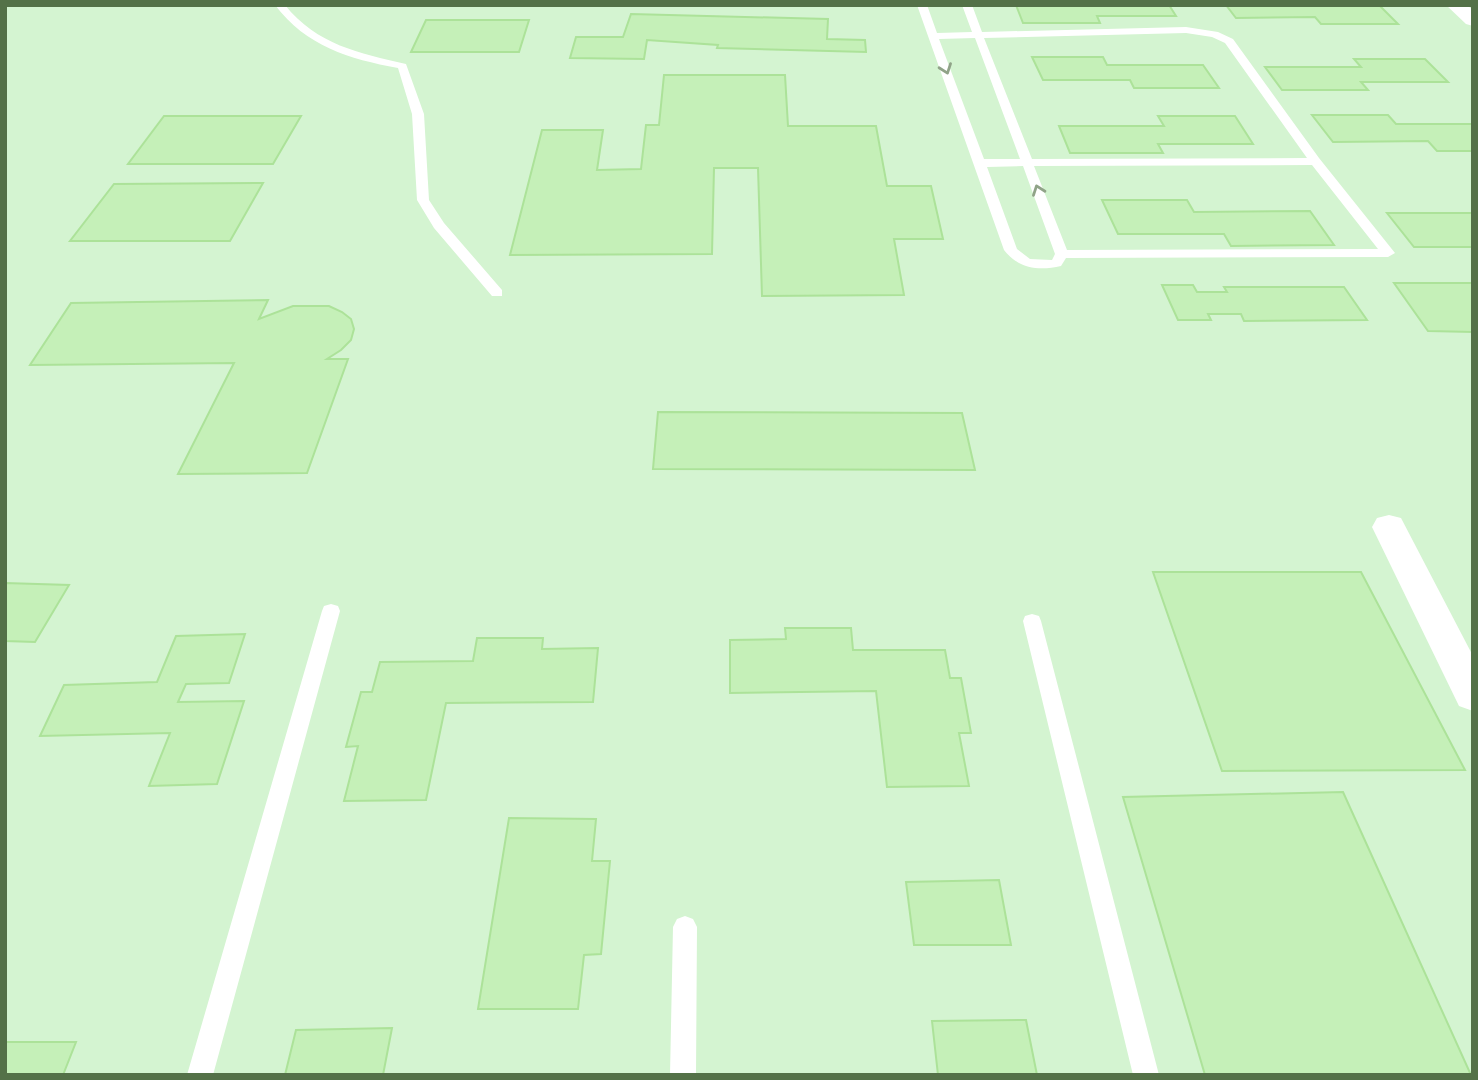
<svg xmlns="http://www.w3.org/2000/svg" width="1478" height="1080" viewBox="0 0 1478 1080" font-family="'Sofia Sans Condensed',sans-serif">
<rect width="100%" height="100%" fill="#e0fbe0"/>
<path fill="#d4f4d1" d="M 5,5 L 1473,5 L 1473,1075 L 5,1075 Z"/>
<path fill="#c5f0b8" stroke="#ace299" stroke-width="2" d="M 1016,5 L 1169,5 L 1176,16 L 1097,16 L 1100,23 L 1023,23 Z
M 1226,5 L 1379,5 L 1398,24 L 1321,24 L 1315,17 L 1236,18 Z
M 631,14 L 828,19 L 827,39 L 865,40 L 866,52 L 717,48 L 718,45 L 647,40 L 644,59 L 570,58 L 576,37 L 623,37 Z
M 426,20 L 529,20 L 519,52 L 411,52 Z
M 1032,57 L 1103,57 L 1107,65 L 1203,65 L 1219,88 L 1134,88 L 1130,80 L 1043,80 Z
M 1354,59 L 1425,59 L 1448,82 L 1361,82 L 1368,90 L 1282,90 L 1265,67 L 1361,67 Z
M 664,75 L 785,75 L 788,126 L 876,126 L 887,186 L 931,186 L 943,239 L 894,239 L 904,295 L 762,296 L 758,168 L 714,168 L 712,254 L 510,255 L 542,130 L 603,130 L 597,170 L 641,169 L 646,125 L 659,125 Z
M 1312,115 L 1388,115 L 1396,124 L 1473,124 L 1473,151 L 1437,151 L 1428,141 L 1333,142 Z
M 164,116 L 301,116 L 273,164 L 128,164 Z
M 1158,116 L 1235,116 L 1253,144 L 1158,144 L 1163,153 L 1070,153 L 1059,126 L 1164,126 Z
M 263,183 L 230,241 L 70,241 L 114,184 Z
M 1102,200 L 1187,200 L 1194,212 L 1310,211 L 1334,245 L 1231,246 L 1224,234 L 1118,234 Z
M 1387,213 L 1473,213 L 1473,247 L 1414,247 Z
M 1394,283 L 1473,283 L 1473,332 L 1428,331 Z
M 1162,285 L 1193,285 L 1197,292 L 1227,292 L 1224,287 L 1344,287 L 1367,320 L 1244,321 L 1241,314 L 1208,314 L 1211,320 L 1178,320 Z
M 268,300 L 259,319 L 293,306 L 329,306 L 342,312 L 351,319 L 354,329 L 351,340 L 341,350 L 327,359 L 348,359 L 307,473 L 178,474 L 234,363 L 30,365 L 71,303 Z
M 658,412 L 962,413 L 975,470 L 653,469 Z
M 1153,572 L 1361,572 L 1465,770 L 1222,771 Z
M 5,583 L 69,585 L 35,642 L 5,641 Z
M 785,628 L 851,628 L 853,650 L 945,650 L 950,678 L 961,678 L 971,733 L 959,733 L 969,786 L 887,787 L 876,691 L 730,693 L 730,640 L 786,639 Z
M 245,634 L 229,683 L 186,684 L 178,702 L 244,701 L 217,784 L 149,786 L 170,733 L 40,736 L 64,685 L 157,682 L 176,636 Z
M 477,638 L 543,638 L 542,649 L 598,648 L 593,702 L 446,703 L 426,800 L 344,801 L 358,746 L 346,747 L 361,692 L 372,692 L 380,662 L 473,661 Z
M 1343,792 L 1471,1075 L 1205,1075 L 1123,797 Z
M 509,818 L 596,819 L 592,861 L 610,861 L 601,954 L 584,955 L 578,1009 L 478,1009 Z
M 999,880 L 1011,945 L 914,945 L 906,882 Z
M 1026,1020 L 1037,1075 L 938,1075 L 932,1021 Z
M 392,1028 L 383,1075 L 285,1075 L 296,1030 Z
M 5,1042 L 76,1042 L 63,1075 L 5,1075 Z"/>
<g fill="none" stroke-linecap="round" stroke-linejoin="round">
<path fill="#fff" fill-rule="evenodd" d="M 275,5 L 285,5 C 317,45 359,53 406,64 L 424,114 L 429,200 L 444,223 L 502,290 L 502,296 L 492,296 L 434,228 L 417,200 L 412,114 L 398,68 C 349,59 306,46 275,5 Z
M 917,5 L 927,5 L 937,33 L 972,32 L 962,5 L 972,5 L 982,32 L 1186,27 L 1218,32 L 1233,39 L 1319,158 L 1395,253 L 1388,257 L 1066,258 L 1061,266 C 1039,271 1019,269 1004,250 ZM 1186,33 L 1212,37 L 1225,43 L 1307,158 L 1032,159 L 984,38 ZM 975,38 L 1020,159 L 984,159 L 939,39 ZM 1312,165 L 1378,249 L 1067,250 L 1034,166 ZM 1023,166 L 1055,254 L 1052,260 L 1030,259 L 1017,249 L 987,167 Z
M 331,604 L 338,606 L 340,611 L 213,1075 L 187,1075 L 322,611 L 324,606 Z
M 1032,614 L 1039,616 L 1041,621 L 1159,1075 L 1133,1075 L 1023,621 L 1025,616 Z
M 685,916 L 693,919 L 697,927 L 696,1075 L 670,1075 L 673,927 L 677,919 Z"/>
<path fill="#fff" fill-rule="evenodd" d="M 1446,5 L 1467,5 L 1473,10 L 1473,26 L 1466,24 Z
M 1389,515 L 1401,518 L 1473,656 L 1473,711 L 1459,706 L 1372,527 L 1377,518 Z"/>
</g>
<defs><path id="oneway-chevron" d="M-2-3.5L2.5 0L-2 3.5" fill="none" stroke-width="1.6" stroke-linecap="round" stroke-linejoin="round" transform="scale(1.75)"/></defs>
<g stroke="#90a388">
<use href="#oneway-chevron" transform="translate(946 69) rotate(70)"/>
<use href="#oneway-chevron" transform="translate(1038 190) rotate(-110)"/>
</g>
<rect width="1478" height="1080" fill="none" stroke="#547148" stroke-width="14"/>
</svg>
